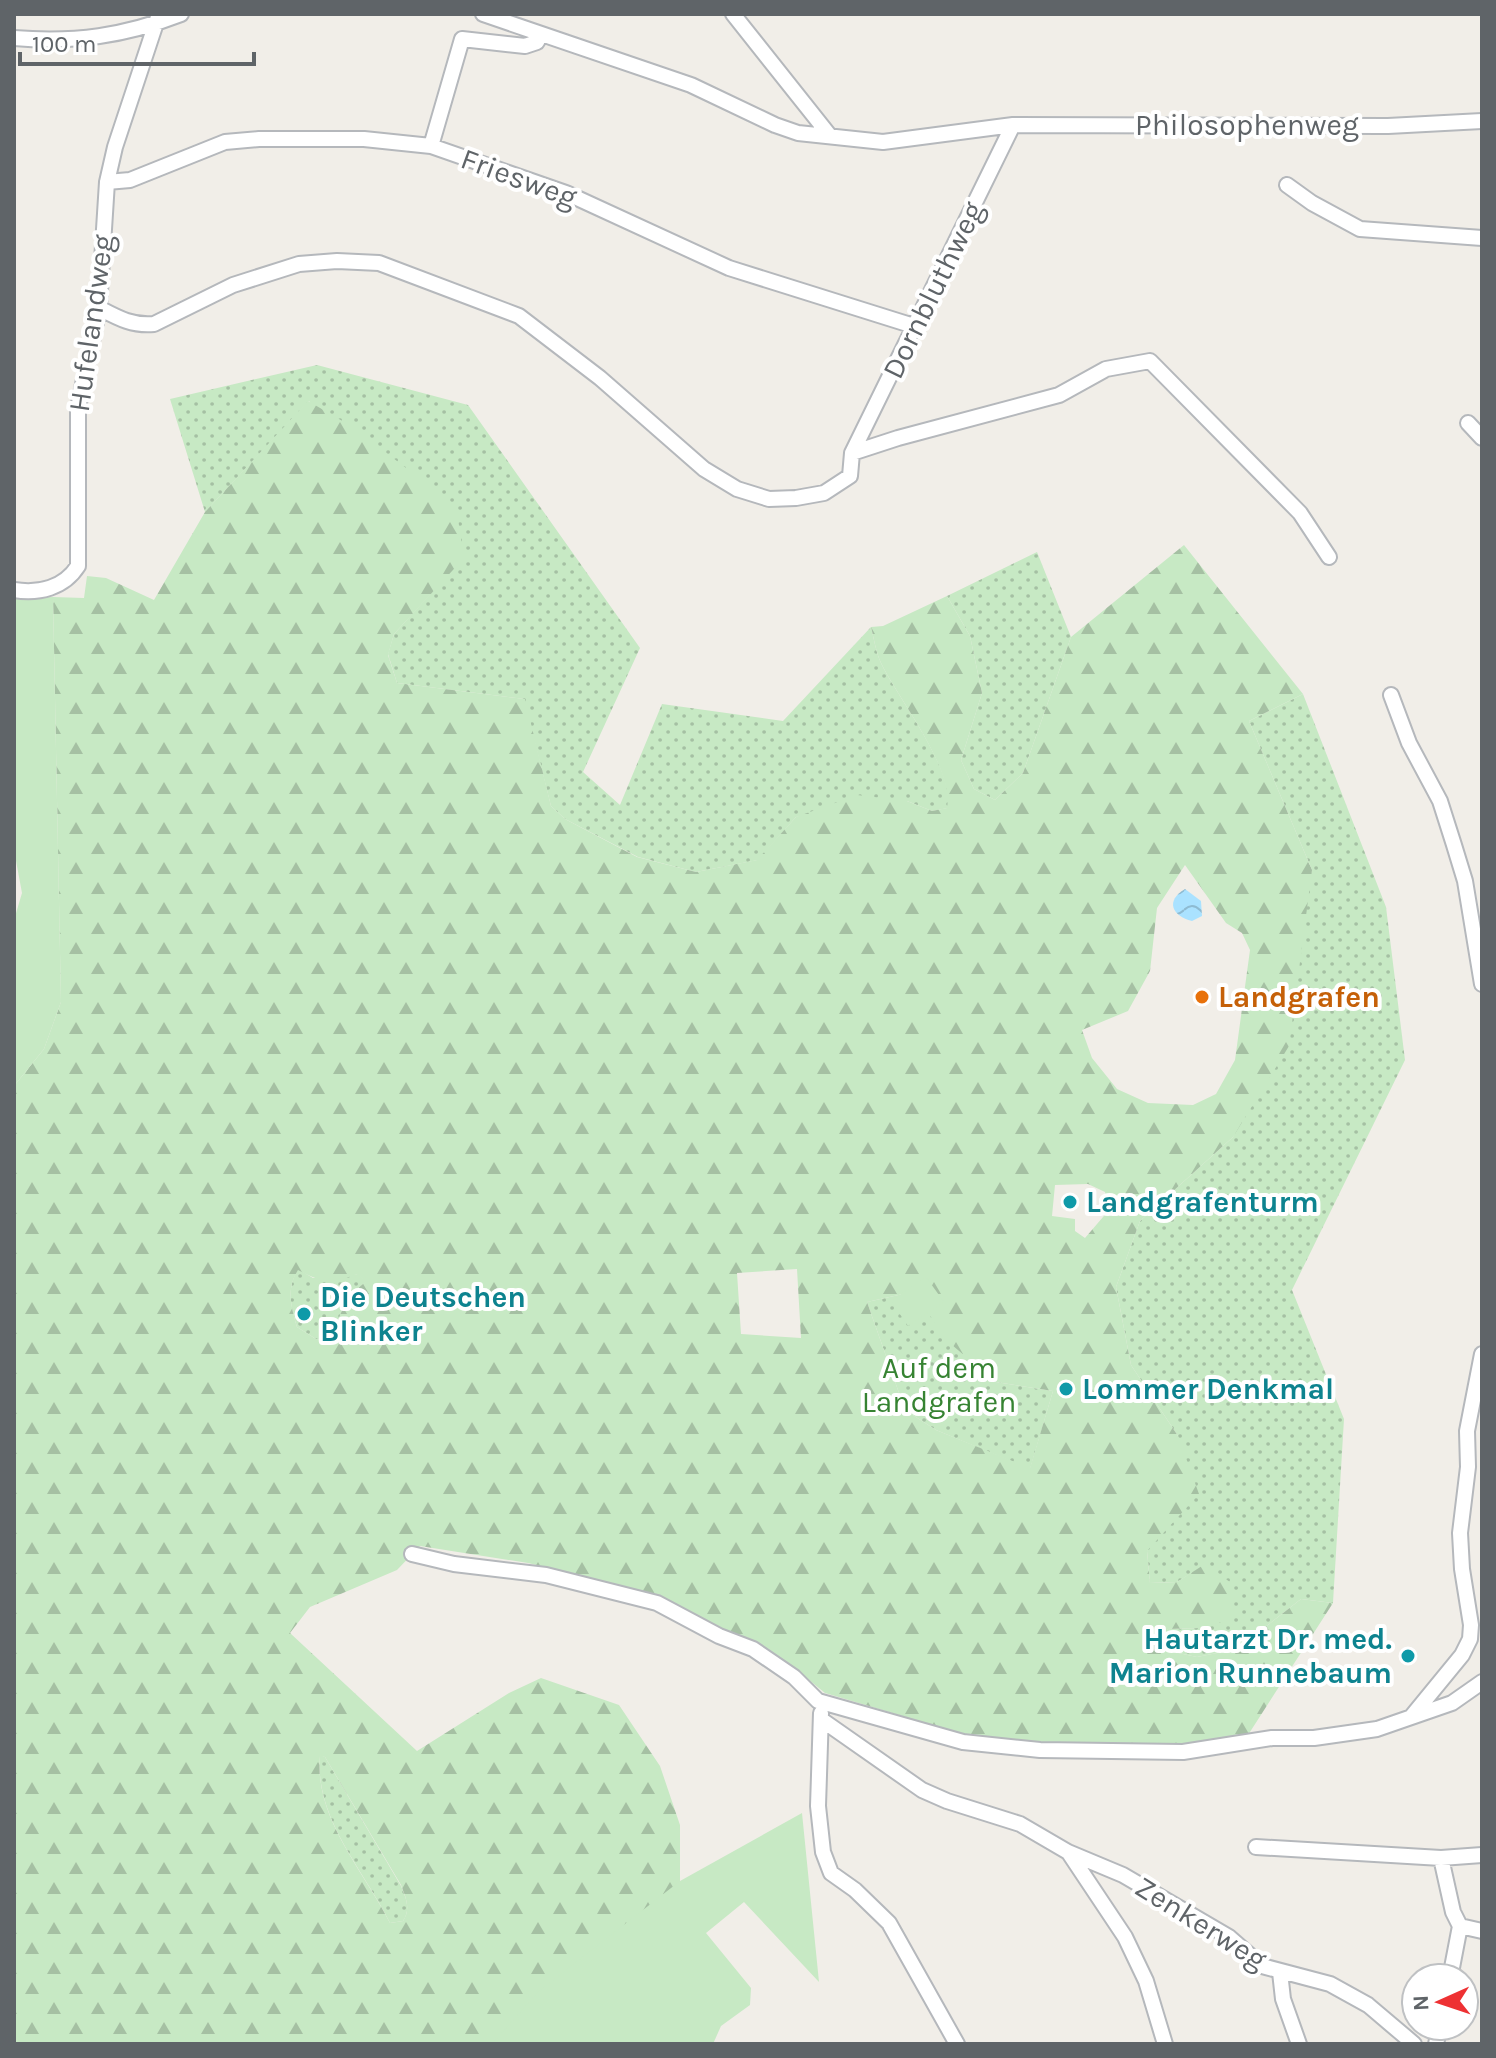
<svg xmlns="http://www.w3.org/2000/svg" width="1496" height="2058" viewBox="0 0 1496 2058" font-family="Karla,sans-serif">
<defs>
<pattern id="grass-dots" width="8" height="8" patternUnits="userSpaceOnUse" patternTransform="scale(2)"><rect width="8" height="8" fill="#c7e9c4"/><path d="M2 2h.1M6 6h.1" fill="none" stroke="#a5c0a3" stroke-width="1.8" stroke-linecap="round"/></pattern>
<pattern id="forest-firs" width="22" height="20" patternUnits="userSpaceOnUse" patternTransform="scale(2)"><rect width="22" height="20" fill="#c7e9c4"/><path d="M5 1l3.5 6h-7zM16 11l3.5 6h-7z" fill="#a5c0a3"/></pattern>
<pattern id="water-waves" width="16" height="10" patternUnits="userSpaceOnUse" patternTransform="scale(2)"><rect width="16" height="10" fill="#aae2ff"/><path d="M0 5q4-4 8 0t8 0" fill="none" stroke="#8ebbd2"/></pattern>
</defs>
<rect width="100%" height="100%" fill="#f1eee8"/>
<path fill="url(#grass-dots)" d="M 317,365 L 468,405 L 640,648 L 583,772 L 620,805 L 662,704 L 783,721 L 871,627 C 874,639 876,652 881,663 C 899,700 954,768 948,808 L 932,811 L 907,801 L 796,817 L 758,860 L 696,872 L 638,857 L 565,819 L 551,806 L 524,699 L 397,683 L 388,654 L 394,634 L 433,591 L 309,401 L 205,512 L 170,399 Z
M 1037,552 L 1071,637 L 1023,773 L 995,800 L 974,789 L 961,760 L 982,693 L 970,636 L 947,596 Z
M 1303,694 L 1386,907 L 1405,1060 L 1292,1290 L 1344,1419 L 1333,1603 L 1301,1599 L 1237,1649 L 1197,1657 L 1169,1651 L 1161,1641 L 1168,1629 L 1199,1628 L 1205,1565 L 1177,1582 L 1150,1583 L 1147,1551 L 1178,1436 L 1131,1365 L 1116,1287 L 1140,1221 L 1233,1137 L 1312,870 L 1249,721 Z
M 298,1269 L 313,1278 L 358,1274 L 367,1282 C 344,1295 339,1317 333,1341 L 316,1339 L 297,1327 C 291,1306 286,1289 298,1269 Z
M 912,1292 L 996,1382 L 1053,1391 L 1030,1469 L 936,1430 L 905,1410 L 867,1302 Z
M 320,1755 L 325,1757 L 401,1886 C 406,1898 411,1909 403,1921 L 390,1923 C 364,1870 314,1818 320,1755 Z"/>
<path fill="url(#forest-firs)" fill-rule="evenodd" d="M 308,401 L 351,426 L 456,506 L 464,558 L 394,634 L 388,655 L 397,683 L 525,699 L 551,806 L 565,819 L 637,857 L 696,872 L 757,860 L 796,817 L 857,795 L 907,801 L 932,811 L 947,808 C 954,768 899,700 881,663 C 876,652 874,639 871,627 L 883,626 L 947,596 L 970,636 L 982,693 L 961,760 L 974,789 L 995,800 L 1023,773 L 1071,637 L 1184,545 L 1303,694 L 1249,721 L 1312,870 L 1289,1046 L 1233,1137 L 1140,1221 L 1116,1287 L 1131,1365 L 1178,1436 L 1199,1494 L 1147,1551 L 1150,1583 L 1177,1582 L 1205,1564 L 1234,1585 L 1234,1619 L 1199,1628 L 1168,1629 L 1162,1642 L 1169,1651 L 1197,1657 L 1237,1649 L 1301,1599 L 1333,1603 L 1248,1735 L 1195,1745 L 1068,1746 L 973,1737 L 825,1693 L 798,1671 L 660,1595 L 528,1563 L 420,1546 L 397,1570 L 310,1607 L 290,1633 L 417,1751 L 509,1693 L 541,1678 L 619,1705 L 660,1766 L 680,1825 L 680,1881 L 694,1922 L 682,2044 L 14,2044 L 14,1086 L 44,1049 L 61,1002 L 53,597 L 84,598 L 87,576 L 106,578 L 154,600 L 205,512 ZM 1185,865 L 1226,923 L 1242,933 L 1250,950 L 1235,1060 L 1216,1094 L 1193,1105 L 1148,1103 L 1117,1089 L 1092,1058 L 1082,1030 L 1128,1011 L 1150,971 L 1157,908 ZM 1088,1184 L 1105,1192 L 1109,1210 L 1085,1238 L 1075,1231 L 1075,1219 L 1052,1216 L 1055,1185 ZM 797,1269 L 801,1338 L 741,1334 L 737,1273 ZM 298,1270 C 322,1283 332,1284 357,1274 L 366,1282 C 344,1297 339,1316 332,1341 L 316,1339 L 297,1327 C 291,1306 286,1289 298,1270 ZM 912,1292 L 952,1345 L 996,1382 L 1053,1391 L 1030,1468 L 936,1430 L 905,1410 L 867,1302 ZM 320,1756 L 325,1757 L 401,1885 C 406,1898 411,1909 403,1921 L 390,1923 C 364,1871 314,1818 320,1756 Z"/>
<path fill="#c7e9c4" d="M 53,597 L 61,1002 L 44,1049 L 14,1086 L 14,920 L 22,893 L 14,850 L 14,598 Z
M 926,1277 L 944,1302 L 908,1326 L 891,1301 Z
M 802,1813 L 819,1982 L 744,1902 L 706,1933 L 751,1988 L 750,2005 L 721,2026 L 713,2044 L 492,2044 L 538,1992 L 680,1881 Z"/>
<path fill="url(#water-waves)" d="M 1185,889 L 1201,901 L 1202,916 L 1192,921 C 1172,916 1165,901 1185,889 Z"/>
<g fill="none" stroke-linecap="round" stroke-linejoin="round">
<defs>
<path id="minor" d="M 483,14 L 691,85 L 775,125 L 798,133 L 883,142 L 1013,125 L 1388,126 L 1482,121
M 733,14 L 830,136
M 14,38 C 75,43 124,36 181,14
M 431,146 L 462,39 L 525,46 L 537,42 L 540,35
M 107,182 L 130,180 L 225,142 L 259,139 L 364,139 L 431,146 L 566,193 L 729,268 L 917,327
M 1287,185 L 1312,203 L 1360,229 L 1482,238
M 99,308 C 118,318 132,326 154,324 L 233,285 L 299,264 L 337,261 L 379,263 L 519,316 L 600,378 L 704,469 L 737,489 L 769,499 L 796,498 L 824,493 L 850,476 L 852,453 L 1013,125
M 1468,423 L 1482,438
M 852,453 L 898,438 L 1059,395 L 1106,369 L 1150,361 L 1300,513 L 1329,557
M 14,590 C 39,594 64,588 78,566 L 78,408 L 99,308 L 107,182 L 115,147 L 159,14
M 1391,695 L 1409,743 L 1440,801 L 1454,845 L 1465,881 L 1482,984
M 412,1554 L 454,1564 L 546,1575 L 657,1603 L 719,1636 L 753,1649 L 794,1677 L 818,1701 L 963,1742 L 1040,1750 L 1183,1752 L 1272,1738 L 1314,1738 L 1377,1729 L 1452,1703 L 1482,1682
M 821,1713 L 818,1806 L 823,1852 L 831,1873 L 855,1890 L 889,1923 L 957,2044
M 1412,1716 L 1462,1655 L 1470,1639 L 1471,1625 L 1462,1569 L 1460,1533 L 1468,1467 L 1467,1431 L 1482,1354
M 822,1720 L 922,1790 L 947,1801 L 1020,1824 L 1068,1852 L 1123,1875 L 1229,1937 L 1262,1966 L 1330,1984 L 1368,2005 L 1414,2044
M 1256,1847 L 1441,1858 L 1482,1855
M 1069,1853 L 1125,1937 L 1146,1981 L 1165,2044
M 1441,1858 L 1453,1912 L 1460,1926
M 1460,1926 L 1482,1931
M 1280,1972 L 1283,1999 L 1299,2044
M 1450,1978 L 1460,1926
M 1436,2044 L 1440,2026"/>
</defs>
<use href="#minor" stroke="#b5b8bc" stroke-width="18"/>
<use href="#minor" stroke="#fff" stroke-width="14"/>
</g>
<circle fill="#e8710a" stroke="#fff" stroke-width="3" cx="1202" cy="997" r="8"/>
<g fill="#0f9aa8" stroke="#fff" stroke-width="3">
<circle cx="1070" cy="1202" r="8"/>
<circle cx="304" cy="1314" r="8"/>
<circle cx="1066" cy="1389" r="8"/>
<circle cx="1408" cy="1656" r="8"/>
</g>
<g text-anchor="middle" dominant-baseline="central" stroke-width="8" stroke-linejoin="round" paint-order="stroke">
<g font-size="30" fill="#5f6468" stroke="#fff">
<text x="1247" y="125">Philosophenweg</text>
<text transform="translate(519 178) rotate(20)">Friesweg</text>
<text transform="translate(933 290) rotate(-64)">Dornbluthweg</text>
<text transform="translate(91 323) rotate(-82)">Hufelandweg</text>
<text transform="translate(1201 1923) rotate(32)">Zenkerweg</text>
</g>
<g font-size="30" font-weight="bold" fill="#c56008" stroke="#fff" text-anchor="start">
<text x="1218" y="997">Landgrafen</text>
</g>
<g font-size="30" font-weight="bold" fill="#0d838f" stroke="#fff" text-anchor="start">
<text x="1086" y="1202">Landgrafenturm</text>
<text x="320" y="1297">Die Deutschen<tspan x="320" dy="34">Blinker</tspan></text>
<text x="1082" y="1389">Lommer Denkmal</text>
<text x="1392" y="1639" text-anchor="end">Hautarzt Dr. med.<tspan x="1392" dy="34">Marion Runnebaum</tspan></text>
</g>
<g font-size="30" fill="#368332" stroke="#fff">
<text x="939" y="1368">Auf dem<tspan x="939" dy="34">Landgrafen</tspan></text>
</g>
</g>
<rect width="1496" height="2058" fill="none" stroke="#5f6468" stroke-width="32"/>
<g transform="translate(1440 2002) rotate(267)"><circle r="38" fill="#ffffff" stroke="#bfc1c3" stroke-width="2"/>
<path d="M0-6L14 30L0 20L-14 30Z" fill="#ee3133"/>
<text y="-12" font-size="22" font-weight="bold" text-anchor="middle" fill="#5f6468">N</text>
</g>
<path d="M20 52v12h234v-12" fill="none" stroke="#5f6468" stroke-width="4"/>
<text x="32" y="52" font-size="24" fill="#5f6468" stroke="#ffffff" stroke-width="6" paint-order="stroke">100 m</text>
</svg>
